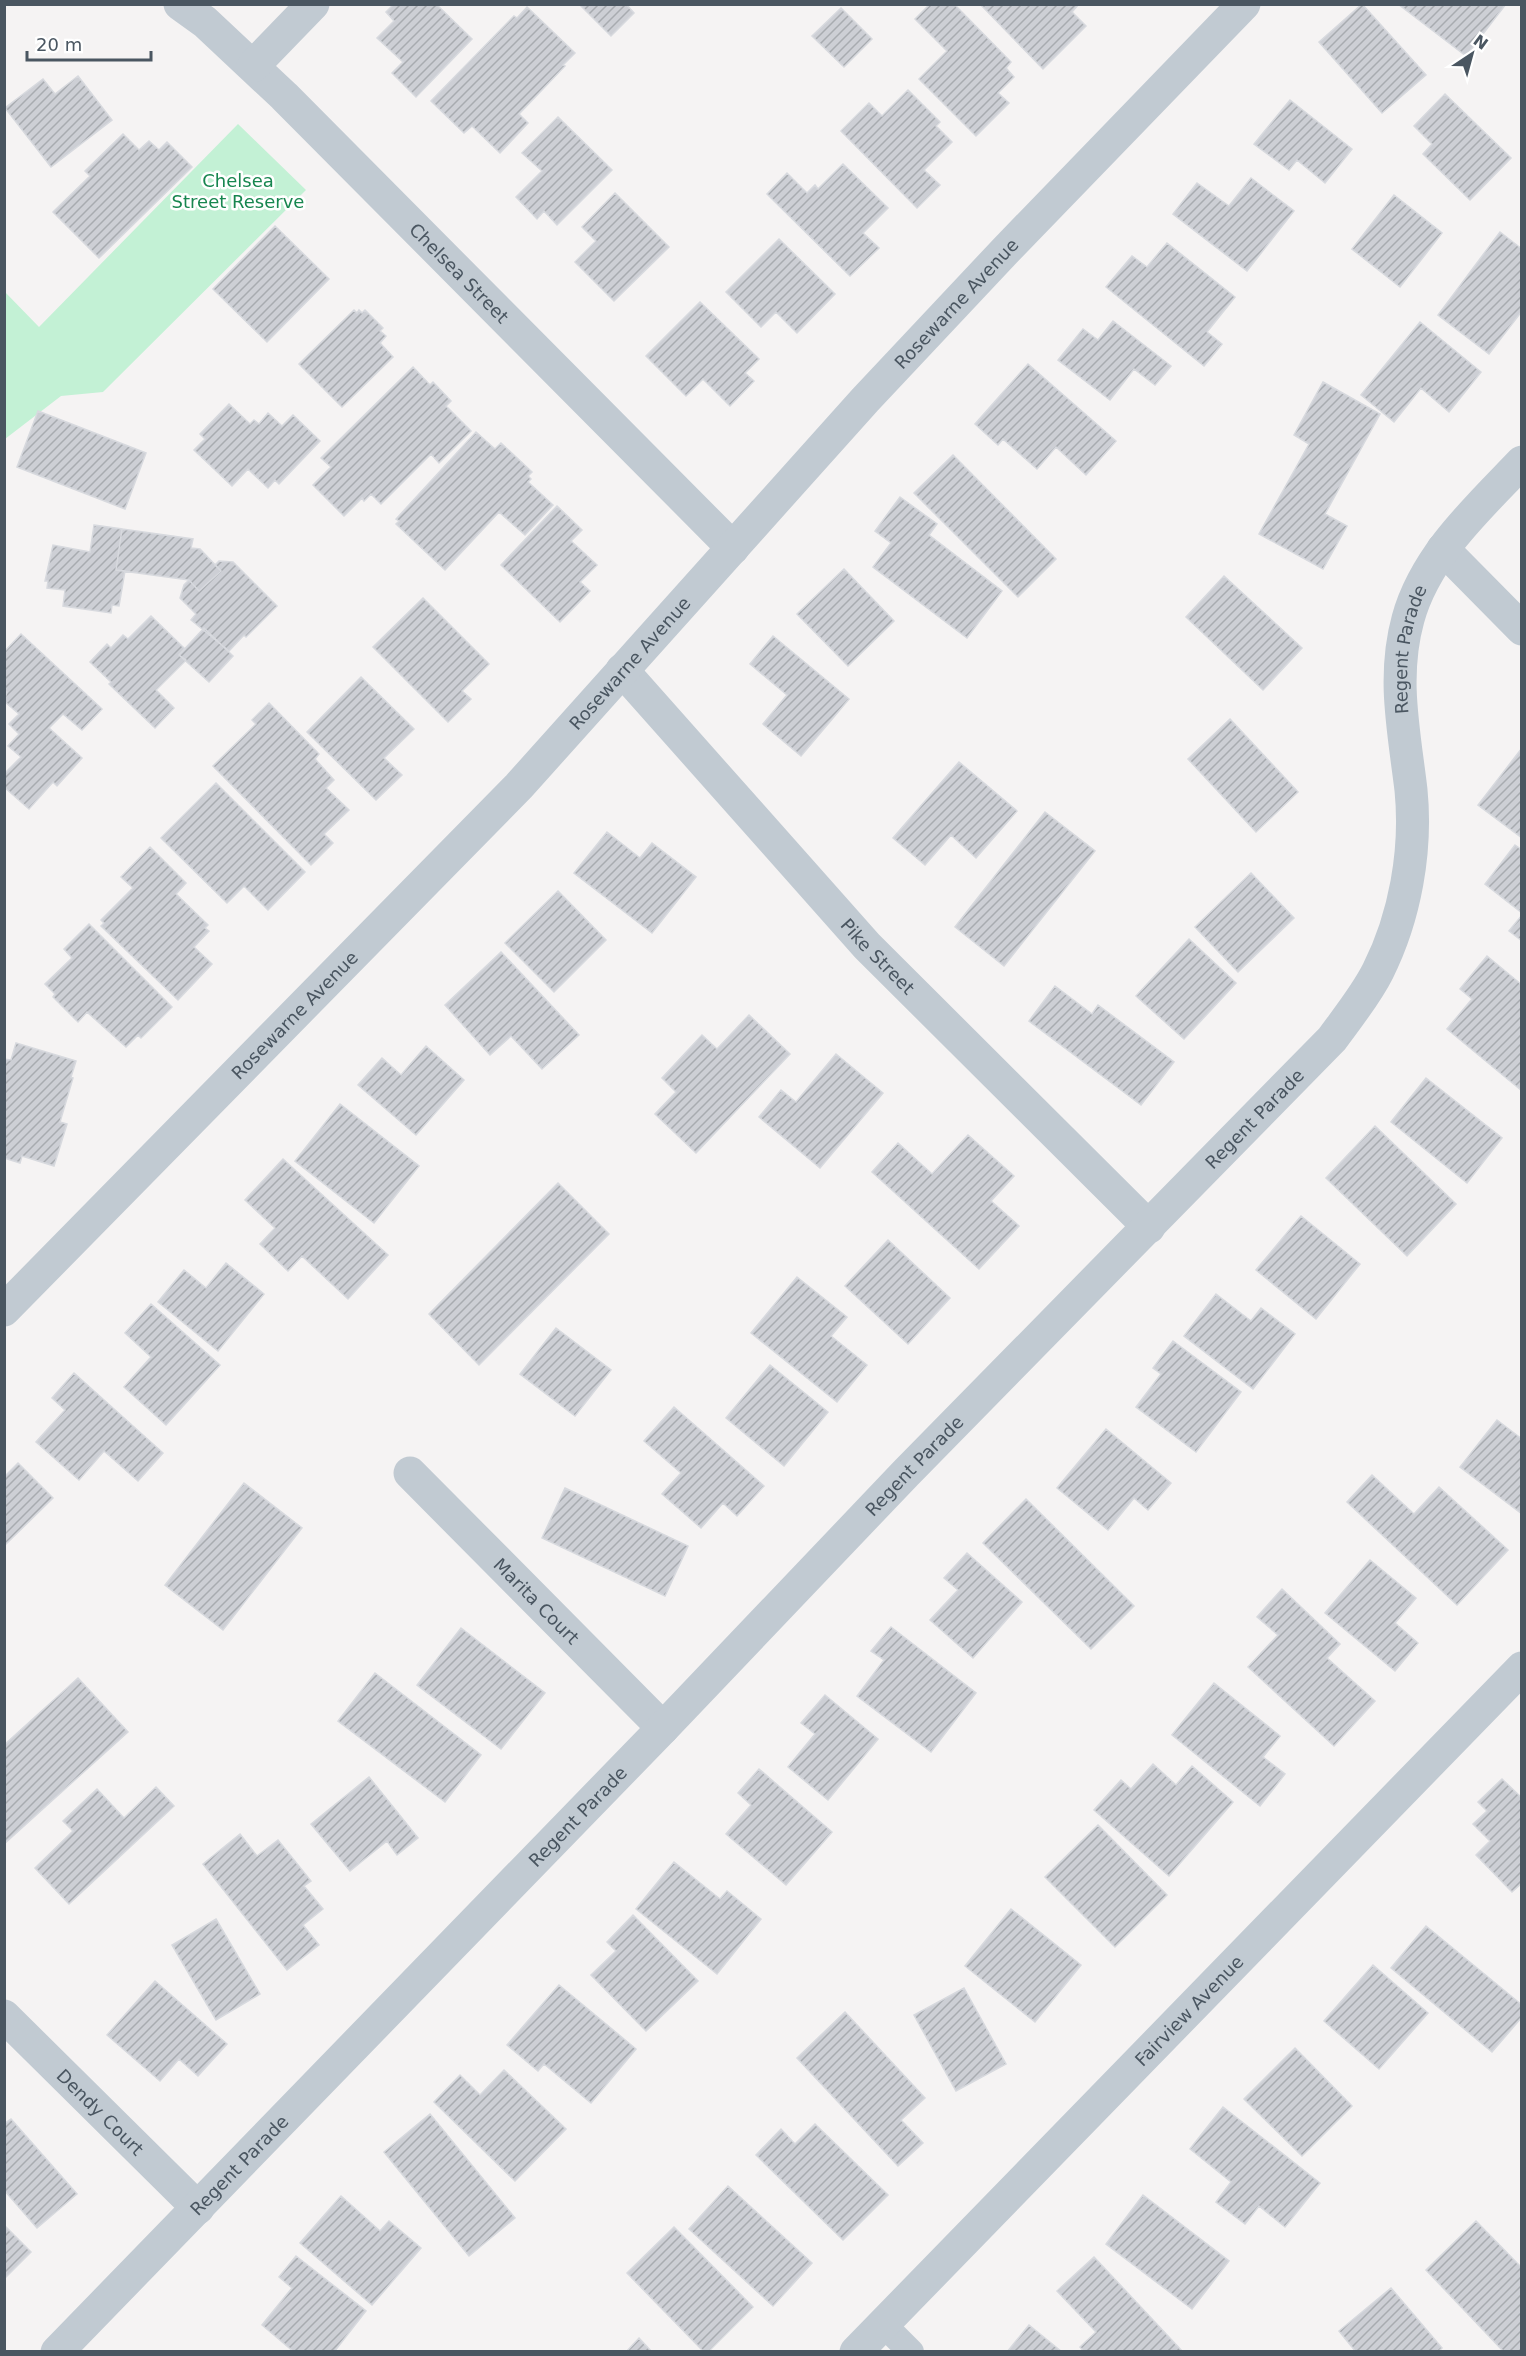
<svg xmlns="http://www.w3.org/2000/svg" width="1526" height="2356" viewBox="0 0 1526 2356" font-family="'DejaVu Sans',sans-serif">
<defs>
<pattern id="building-hatch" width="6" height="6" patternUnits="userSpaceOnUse" patternTransform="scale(1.5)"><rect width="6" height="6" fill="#cdcfd5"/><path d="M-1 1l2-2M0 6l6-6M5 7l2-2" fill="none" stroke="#a8abb0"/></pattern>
</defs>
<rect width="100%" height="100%" fill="#f5f3f3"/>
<path fill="#c3f1d5" d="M 238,124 L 306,190 L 103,392 L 61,396 L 5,439 L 5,292 L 39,327 Z"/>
<path fill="url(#building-hatch)" stroke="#d7d9de" stroke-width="1.5" d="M 394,4 L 436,4 L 472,39 L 416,97 L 392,73 L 403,62 L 377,38 L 394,21 L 386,12 Z
M 579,4 L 626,4 L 634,13 L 611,36 Z
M 930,4 L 954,4 L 1011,62 L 1006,68 L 1014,77 L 998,93 L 1009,103 L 976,136 L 919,79 L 947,51 L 915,19 Z
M 980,4 L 1079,4 L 1072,12 L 1086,26 L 1043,69 Z
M 1362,4 L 1426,75 L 1382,113 L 1319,42 Z
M 1398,4 L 1506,4 L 1466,56 Z
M 527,7 L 575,53 L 563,65 L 565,66 L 519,114 L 528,123 L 500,153 L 472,126 L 464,133 L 431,101 L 514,16 L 517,18 Z
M 841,8 L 872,39 L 844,67 L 812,36 Z
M 78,76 L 112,120 L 51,167 L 5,108 L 43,79 L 55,94 Z
M 908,90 L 940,122 L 936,126 L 952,142 L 924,170 L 940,185 L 917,208 L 841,131 L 869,103 L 882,116 Z
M 1445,94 L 1511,158 L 1470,200 L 1423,154 L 1432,144 L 1414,126 Z
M 1290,100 L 1352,149 L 1325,183 L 1297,160 L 1289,170 L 1254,144 Z
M 558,117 L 612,170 L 557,225 L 544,211 L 537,219 L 516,197 L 542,171 L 522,153 Z
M 123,134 L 139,150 L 149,141 L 159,150 L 167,142 L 192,167 L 99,258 L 53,212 L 90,176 L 85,171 Z
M 843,164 L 888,208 L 863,233 L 879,248 L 850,276 L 767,194 L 787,173 L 807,193 L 815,185 L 818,189 Z
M 1251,178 L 1294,211 L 1247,271 L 1173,214 L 1197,183 L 1229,206 Z
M 615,193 L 669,247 L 614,301 L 575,262 L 596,241 L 582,227 Z
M 1394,195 L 1442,233 L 1400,287 L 1352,249 Z
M 275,226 L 329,279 L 267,342 L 213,289 Z
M 1500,232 L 1522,249 L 1522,311 L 1489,354 L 1438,315 Z
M 779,239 L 835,294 L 797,333 L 776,312 L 761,327 L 726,292 Z
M 1167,243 L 1235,297 L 1207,332 L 1222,344 L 1204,366 L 1106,287 L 1132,256 L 1147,267 Z
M 700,302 L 759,359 L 745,373 L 754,381 L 730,406 L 703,379 L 686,396 L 646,356 Z
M 354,310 L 357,313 L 359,310 L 362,313 L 365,310 L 383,328 L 380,331 L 386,336 L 380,343 L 393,357 L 342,407 L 299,364 Z
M 1113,321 L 1171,366 L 1155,385 L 1134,369 L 1110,400 L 1058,360 L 1083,329 L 1098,340 Z
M 1420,322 L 1481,372 L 1449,412 L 1421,388 L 1394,422 L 1361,395 Z
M 1028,364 L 1116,441 L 1086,475 L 1056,447 L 1037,469 L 1003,439 L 998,445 L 975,424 Z
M 413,367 L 430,385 L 433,382 L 451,401 L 446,406 L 471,431 L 439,463 L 431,454 L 381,504 L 371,494 L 364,501 L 362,498 L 344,516 L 313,485 L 331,467 L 321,458 Z
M 1323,382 L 1380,414 L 1325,514 L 1347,526 L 1323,569 L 1259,534 L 1309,444 L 1294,435 Z
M 229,404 L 250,424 L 254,420 L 259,424 L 268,413 L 282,426 L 293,415 L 320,441 L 279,484 L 275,480 L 268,488 L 248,469 L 232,486 L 194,450 L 205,439 L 200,434 Z
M 38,411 L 146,453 L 125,509 L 17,467 Z
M 476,432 L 495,449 L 501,443 L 532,472 L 528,476 L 531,479 L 528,482 L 553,505 L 525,535 L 499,512 L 445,570 L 396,524 L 399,521 L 396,519 Z
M 953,455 L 1056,559 L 1018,597 L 914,493 Z
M 900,497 L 937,524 L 929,535 L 1002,591 L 967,638 L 873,567 L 891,543 L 875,531 Z
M 557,506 L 582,530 L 571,541 L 597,565 L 580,582 L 590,591 L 560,622 L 501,565 Z
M 94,525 L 122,529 L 116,570 L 125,571 L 119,606 L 112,605 L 111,613 L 63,606 L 65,590 L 47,588 L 48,581 L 45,581 L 53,545 L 90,552 Z
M 122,529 L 193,539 L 191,548 L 200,549 L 221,571 L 199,591 L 189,580 L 116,570 Z
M 219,561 L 233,562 L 277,606 L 246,637 L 244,635 L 229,651 L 191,620 L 196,614 L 180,598 L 184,585 L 189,580 L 199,591 L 221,571 L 215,565 Z
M 844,569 L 894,621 L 848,666 L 797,614 Z
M 1224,576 L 1302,648 L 1263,690 L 1186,617 Z
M 423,598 L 489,664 L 462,691 L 471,699 L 448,722 L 373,647 Z
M 151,616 L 185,649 L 179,655 L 186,660 L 156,690 L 174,708 L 155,728 L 109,684 L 111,682 L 90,662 L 107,644 L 111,648 L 123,635 L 128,639 Z
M 204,628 L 233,656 L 209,682 L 179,655 Z
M 21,634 L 102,709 L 82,730 L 63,714 L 49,728 L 82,758 L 57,786 L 53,782 L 29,809 L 4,787 L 4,774 L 21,757 L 8,746 L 19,734 L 9,724 L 19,714 L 4,701 L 7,692 L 4,690 L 4,652 Z
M 773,636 L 849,699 L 801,756 L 763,724 L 787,695 L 750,664 Z
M 361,677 L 414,729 L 384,758 L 402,775 L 376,800 L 307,732 Z
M 269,703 L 319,754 L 315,759 L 334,780 L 326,788 L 349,810 L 324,834 L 333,843 L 311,865 L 213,766 L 256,724 L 252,720 Z
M 1230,719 L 1298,792 L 1256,832 L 1188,759 Z
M 1522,748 L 1522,838 L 1478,805 Z
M 959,762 L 1017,811 L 976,858 L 951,835 L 925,865 L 893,838 Z
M 216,783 L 305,872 L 268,910 L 244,886 L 227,903 L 161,838 Z
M 1045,812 L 1095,851 L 1004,966 L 955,927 Z
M 607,832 L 640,858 L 652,843 L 696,877 L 652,933 L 574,873 Z
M 1515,845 L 1522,850 L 1522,913 L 1485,884 Z
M 150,847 L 186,883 L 176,894 L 208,925 L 205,928 L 209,931 L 194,947 L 212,964 L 178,1000 L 101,926 L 104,923 L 101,920 L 133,888 L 121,877 Z
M 1251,873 L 1294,918 L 1238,972 L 1195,927 Z
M 558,891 L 606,940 L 554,992 L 505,943 Z
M 1522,915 L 1522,941 L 1509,931 Z
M 89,924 L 172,1007 L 141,1038 L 138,1035 L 126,1047 L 87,1012 L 78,1022 L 53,997 L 55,994 L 45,984 L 72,958 L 64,949 Z
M 1189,939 L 1236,983 L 1184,1039 L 1136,996 Z
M 501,952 L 579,1035 L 542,1069 L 511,1036 L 490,1055 L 445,1005 Z
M 1487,956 L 1522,985 L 1522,1091 L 1447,1029 L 1472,999 L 1460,989 Z
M 1055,986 L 1092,1014 L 1098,1005 L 1174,1062 L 1141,1105 L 1029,1021 Z
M 749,1015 L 790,1054 L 696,1153 L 655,1114 L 676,1092 L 662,1078 L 702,1035 L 717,1049 Z
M 16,1043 L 76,1061 L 71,1077 L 73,1078 L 60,1122 L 67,1124 L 54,1166 L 22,1156 L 20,1163 L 4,1158 L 4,1059 L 11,1060 Z
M 426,1046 L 464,1080 L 416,1135 L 358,1085 L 382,1058 L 401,1075 Z
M 836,1054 L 883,1093 L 820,1168 L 759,1117 L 781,1090 L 796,1102 Z
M 1426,1078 L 1502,1138 L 1467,1183 L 1391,1122 Z
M 340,1104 L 419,1166 L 374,1223 L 295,1161 Z
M 1375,1126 L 1456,1204 L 1407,1256 L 1326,1178 Z
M 968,1135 L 1014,1176 L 991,1201 L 1019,1226 L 979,1269 L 872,1172 L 898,1143 L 932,1174 Z
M 283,1159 L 388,1255 L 348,1299 L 302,1256 L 288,1271 L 260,1244 L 275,1228 L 245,1200 Z
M 558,1183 L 609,1234 L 479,1365 L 429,1314 Z
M 1301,1216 L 1360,1264 L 1316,1319 L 1256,1270 Z
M 888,1240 L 950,1298 L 908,1344 L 845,1286 Z
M 226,1263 L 264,1294 L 218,1351 L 158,1302 L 184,1270 L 206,1288 Z
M 797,1277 L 847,1317 L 831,1336 L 867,1365 L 837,1402 L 751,1333 Z
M 1216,1294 L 1251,1321 L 1261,1308 L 1295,1334 L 1253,1389 L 1184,1336 Z
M 151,1304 L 220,1365 L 166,1425 L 124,1387 L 151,1357 L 125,1333 Z
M 556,1328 L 611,1370 L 575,1416 L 520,1374 Z
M 1173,1341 L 1241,1392 L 1196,1452 L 1136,1407 L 1161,1374 L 1153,1368 Z
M 770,1365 L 828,1412 L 784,1466 L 726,1418 Z
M 74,1373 L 163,1453 L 138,1481 L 104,1451 L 79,1480 L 36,1442 L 65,1410 L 52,1398 Z
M 674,1407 L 764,1486 L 737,1516 L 723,1503 L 701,1528 L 662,1494 L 681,1473 L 644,1441 Z
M 1497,1420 L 1522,1439 L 1522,1514 L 1460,1467 Z
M 1106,1429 L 1171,1483 L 1148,1510 L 1134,1498 L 1108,1530 L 1057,1488 Z
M 18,1463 L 53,1498 L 4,1546 L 4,1477 Z
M 1372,1475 L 1414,1514 L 1439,1487 L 1508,1550 L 1457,1605 L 1347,1502 Z
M 244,1483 L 302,1528 L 223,1630 L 165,1585 Z
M 565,1488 L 688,1546 L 665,1596 L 542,1538 Z
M 1026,1499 L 1134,1606 L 1091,1649 L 983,1543 Z
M 967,1553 L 1022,1602 L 973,1658 L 930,1620 L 958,1590 L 944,1578 Z
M 1370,1560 L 1416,1598 L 1395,1623 L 1418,1643 L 1395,1671 L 1325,1613 Z
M 1282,1589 L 1340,1644 L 1327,1658 L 1375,1701 L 1334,1746 L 1248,1667 L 1278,1635 L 1257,1617 Z
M 891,1627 L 976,1693 L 931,1752 L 857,1696 L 884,1660 L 871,1651 Z
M 461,1628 L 545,1693 L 501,1749 L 417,1685 Z
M 375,1673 L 481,1755 L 445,1802 L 338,1721 Z
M 78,1678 L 128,1732 L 4,1844 L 4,1745 Z
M 1214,1683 L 1280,1736 L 1263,1757 L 1285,1774 L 1260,1806 L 1172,1735 Z
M 825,1695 L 878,1739 L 828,1800 L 788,1767 L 815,1734 L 801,1723 Z
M 1153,1764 L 1176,1785 L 1192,1766 L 1233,1802 L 1169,1876 L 1094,1810 L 1121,1780 L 1131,1789 Z
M 759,1769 L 832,1832 L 786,1885 L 726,1834 L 751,1805 L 738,1793 Z
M 369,1777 L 418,1838 L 397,1855 L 387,1841 L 350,1871 L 311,1824 Z
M 1502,1779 L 1522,1798 L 1522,1883 L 1512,1892 L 1476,1855 L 1490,1841 L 1473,1824 L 1487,1811 L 1478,1802 Z
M 156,1787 L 174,1806 L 69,1904 L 35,1868 L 73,1831 L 63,1821 L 97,1789 L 124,1818 Z
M 1098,1825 L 1167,1895 L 1115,1947 L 1045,1877 Z
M 240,1834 L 257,1856 L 278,1840 L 311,1881 L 304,1886 L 323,1909 L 303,1925 L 319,1945 L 287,1970 L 203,1864 Z
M 674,1862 L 720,1899 L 727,1891 L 761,1919 L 717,1974 L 636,1909 Z
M 1011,1909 L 1081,1965 L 1035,2022 L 965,1966 Z
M 633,1915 L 698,1981 L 646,2031 L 591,1975 L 616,1951 L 607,1942 Z
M 216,1919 L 260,1994 L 216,2020 L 172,1945 Z
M 1426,1926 L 1522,2005 L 1522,2017 L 1492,2052 L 1391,1968 Z
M 1373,1965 L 1428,2013 L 1379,2069 L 1324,2021 Z
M 155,1981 L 227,2044 L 198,2076 L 179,2059 L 160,2081 L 107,2035 Z
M 559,1985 L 636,2049 L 591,2103 L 544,2064 L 538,2071 L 507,2045 Z
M 964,1988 L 1006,2064 L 956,2091 L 914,2015 Z
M 845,2012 L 925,2098 L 901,2120 L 923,2143 L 898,2166 L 797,2058 Z
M 1295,2048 L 1352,2106 L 1302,2156 L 1244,2099 Z
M 504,2070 L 566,2129 L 515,2181 L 434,2102 L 460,2075 L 480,2095 Z
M 1223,2107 L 1320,2183 L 1285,2227 L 1259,2206 L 1245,2224 L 1216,2202 L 1231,2182 L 1190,2149 Z
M 430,2114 L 515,2218 L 469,2256 L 384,2152 Z
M 11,2119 L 77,2194 L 37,2228 L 4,2190 L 4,2124 Z
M 815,2124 L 888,2195 L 843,2240 L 756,2155 L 781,2129 L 795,2144 Z
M 728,2186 L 812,2263 L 773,2306 L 689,2229 Z
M 1143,2195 L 1229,2261 L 1192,2309 L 1106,2244 Z
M 341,2196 L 380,2231 L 389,2221 L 421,2248 L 372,2305 L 300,2243 Z
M 1476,2221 L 1522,2268 L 1522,2352 L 1504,2352 L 1426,2270 Z
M 4,2225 L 31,2252 L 4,2279 Z
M 674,2227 L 753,2307 L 708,2352 L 704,2352 L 627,2273 Z
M 296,2256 L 366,2311 L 334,2352 L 294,2352 L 262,2325 L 292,2288 L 279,2277 Z
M 1094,2257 L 1183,2352 L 1084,2352 L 1080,2347 L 1096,2332 L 1057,2291 Z
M 1391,2288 L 1442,2348 L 1438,2352 L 1356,2352 L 1339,2331 Z
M 1029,2325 L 1062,2352 L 1007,2352 Z
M 639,2338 L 652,2352 L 626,2352 Z"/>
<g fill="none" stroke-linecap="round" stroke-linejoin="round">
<path stroke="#c1cad2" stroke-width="26" d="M 883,2324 L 911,2352"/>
<g stroke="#c1cad2" stroke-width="33">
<path id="s1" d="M 180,4 L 205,22 L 284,96 L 733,548"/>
<path d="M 253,66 L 313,4"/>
<path d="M 1443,549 L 1522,629"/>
<path id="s2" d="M 622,670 L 867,946 L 1149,1227"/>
<path id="s3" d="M 4,1310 L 519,786 L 865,400 L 1006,250 L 1244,4"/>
<path id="s4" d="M 410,1473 L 663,1728"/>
<path id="s5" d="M 4,2016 L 198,2208"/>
<path id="s6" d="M 57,2352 L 663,1728 L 906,1473 L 1332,1039 C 1348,1017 1366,995 1378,971 C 1405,917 1417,851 1411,790 C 1404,731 1392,677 1408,619 C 1425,556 1478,508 1522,462"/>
<path id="s7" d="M 856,2352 L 1522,1668"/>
</g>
</g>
<g text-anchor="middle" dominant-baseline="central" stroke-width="5" stroke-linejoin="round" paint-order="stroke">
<g font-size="18" fill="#17864f" stroke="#fff">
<text x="238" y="180">Chelsea<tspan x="238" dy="21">Street Reserve</tspan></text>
</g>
<g font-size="18" fill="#4a5661" stroke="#fff">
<text stroke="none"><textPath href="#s1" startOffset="388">Chelsea Street</textPath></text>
<text stroke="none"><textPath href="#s3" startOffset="1386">Rosewarne Avenue</textPath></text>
<text stroke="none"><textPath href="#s6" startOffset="2241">Regent Parade</textPath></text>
<text stroke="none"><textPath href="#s3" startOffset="900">Rosewarne Avenue</textPath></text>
<text stroke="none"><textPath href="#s2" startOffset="384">Pike Street</textPath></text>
<text stroke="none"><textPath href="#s3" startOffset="414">Rosewarne Avenue</textPath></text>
<text stroke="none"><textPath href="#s6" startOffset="1719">Regent Parade</textPath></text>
<text stroke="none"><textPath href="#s6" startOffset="1233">Regent Parade</textPath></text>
<text stroke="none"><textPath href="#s4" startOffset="180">Marita Court</textPath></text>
<text stroke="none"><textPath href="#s6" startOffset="747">Regent Parade</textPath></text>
<text stroke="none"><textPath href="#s7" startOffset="477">Fairview Avenue</textPath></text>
<text stroke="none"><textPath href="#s5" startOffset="136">Dendy Court</textPath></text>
<text stroke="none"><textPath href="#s6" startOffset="261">Regent Parade</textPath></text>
</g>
</g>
<rect width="1526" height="2356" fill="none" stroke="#4a5661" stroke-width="12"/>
<g transform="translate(1472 54) rotate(36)" stroke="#ffffff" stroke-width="4.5" paint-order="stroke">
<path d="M0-4.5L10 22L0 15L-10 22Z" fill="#4a5661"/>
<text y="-9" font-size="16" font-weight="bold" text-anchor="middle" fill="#4a5661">N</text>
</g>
<path d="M27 51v9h124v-9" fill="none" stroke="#4a5661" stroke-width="3"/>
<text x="36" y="51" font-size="18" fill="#4a5661" stroke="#ffffff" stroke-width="4.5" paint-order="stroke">20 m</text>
</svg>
